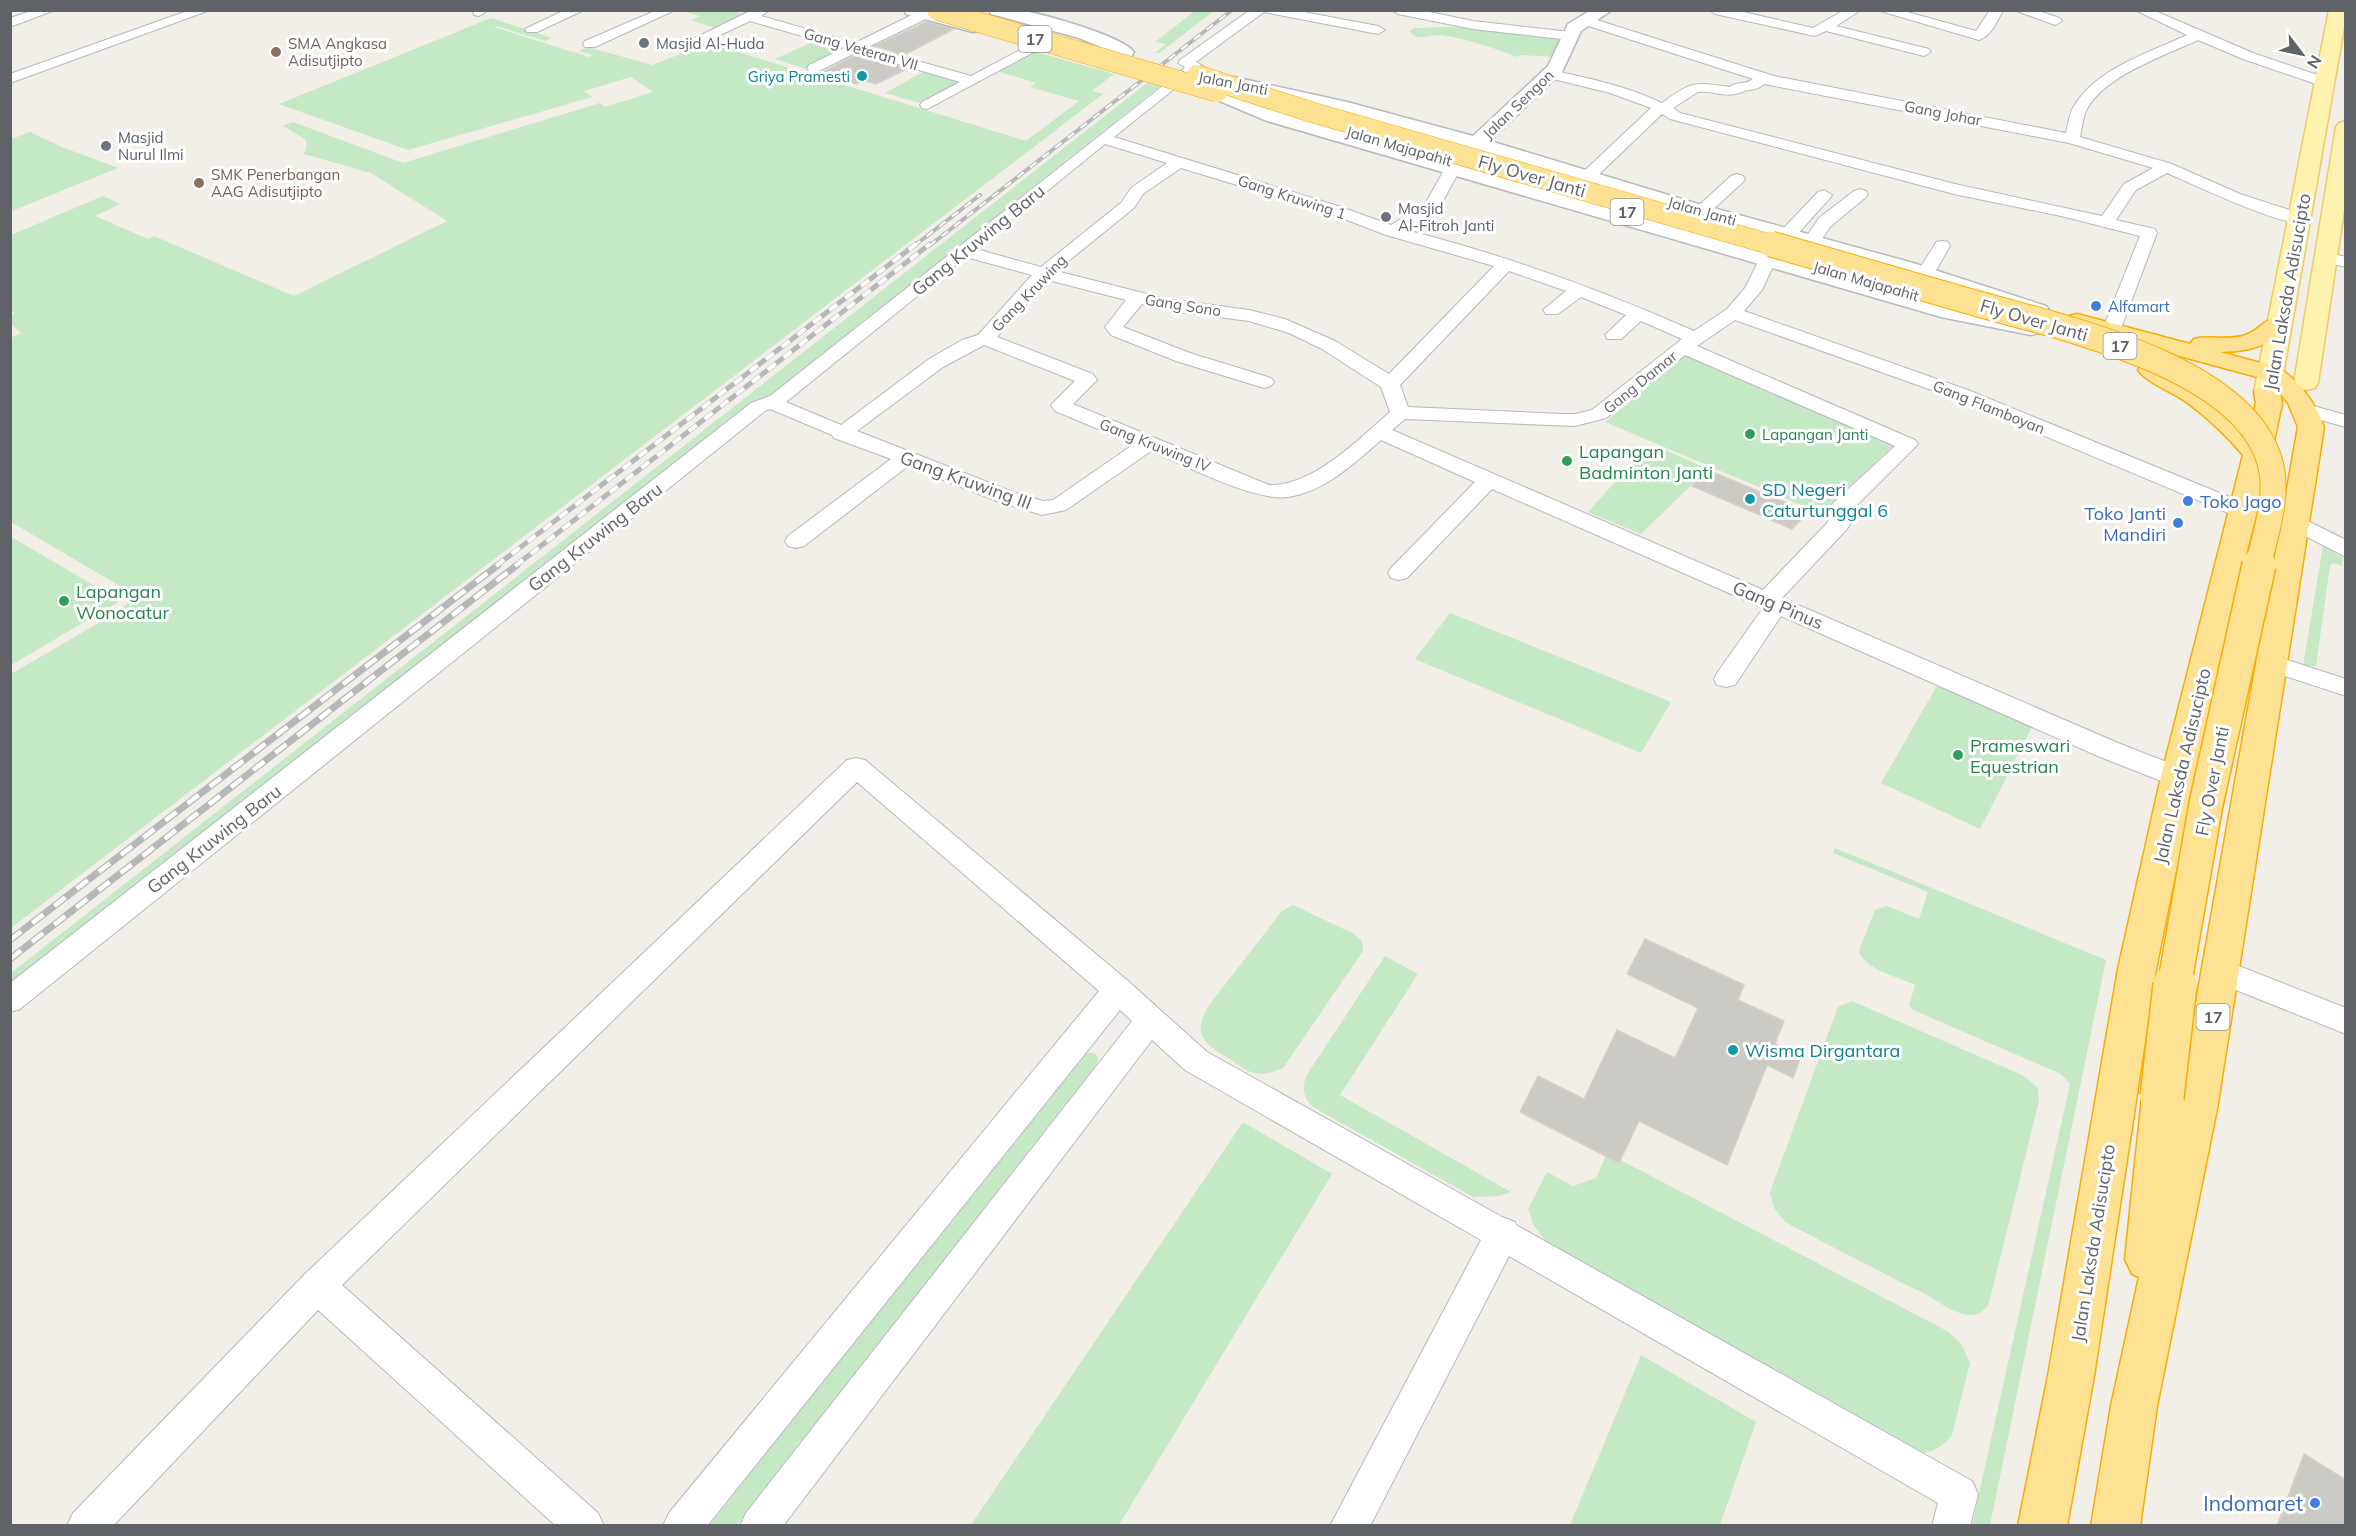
<svg xmlns="http://www.w3.org/2000/svg" width="2356" height="1536" viewBox="0 0 2356 1536" font-family="Mulish,sans-serif">
<rect width="100%" height="100%" fill="#f1efe8"/>
<path fill="#c5e8c5" d="M 682,11 L 731,11 L 745,14 L 715,28 L 691,20 L 700,16 Z
M 1195,11 L 1214,11 L 1159,53 L 1155,53 L 1166,44 L 1155,42 Z
M 491,18 L 552,38 L 545,41 L 496,26 L 494,27 L 589,57 L 593,55 L 579,51 L 588,47 L 652,65 L 709,43 L 1026,141 L 1079,101 L 1030,87 L 1036,83 L 997,71 L 1033,51 L 1114,74 L 1092,91 L 1103,94 L 11,928 L 11,674 L 116,613 L 127,604 L 131,596 L 125,589 L 11,522 L 11,338 L 21,333 L 11,324 L 11,316 L 15,312 L 11,312 L 11,235 L 103,196 L 120,204 L 95,216 L 148,239 L 154,236 L 294,296 L 447,221 L 371,173 L 304,154 L 307,144 L 305,139 L 283,126 L 293,122 L 403,163 L 600,103 L 605,107 L 653,92 L 631,77 L 584,91 L 592,97 L 408,150 L 279,104 Z
M 1456,27 L 1566,37 L 1555,57 L 1520,55 L 1515,57 C 1503,50 1453,35 1439,35 C 1429,35 1417,42 1410,31 L 1414,28 Z
M 817,40 L 847,48 L 806,69 L 775,59 Z
M 925,71 L 960,82 L 920,103 L 885,93 Z
M 1152,79 L 1165,82 L 762,402 L 11,992 L 11,973 Z
M 30,132 L 62,147 L 118,168 L 12,211 L 11,139 Z
M 1686,355 L 1894,445 L 1820,513 L 1605,422 Z
M 1658,447 L 1708,469 L 1641,534 L 1588,512 L 1642,452 L 1651,455 Z
M 11,537 L 116,598 L 117,603 L 11,665 Z
M 2323,546 L 2343,558 L 2342,566 L 2334,563 L 2330,565 L 2316,666 L 2303,666 Z
M 1450,613 L 1671,702 L 1641,753 L 1415,659 Z
M 1937,686 L 2032,727 L 1980,829 L 1881,783 Z
M 1835,848 L 2106,960 L 1990,1525 L 1972,1525 L 2070,1084 L 2061,1074 L 1913,1010 L 1909,1005 L 1915,985 C 1899,977 1865,970 1859,951 L 1875,910 L 1887,906 L 1919,919 L 1928,892 L 1833,853 Z
M 1293,905 L 1354,934 L 1362,941 L 1363,951 L 1283,1068 C 1273,1072 1265,1075 1255,1073 C 1246,1072 1237,1064 1230,1059 C 1205,1045 1190,1033 1210,1004 L 1281,912 Z
M 1385,956 L 1418,974 L 1340,1095 L 1511,1192 L 1499,1196 L 1473,1197 L 1313,1107 C 1302,1096 1301,1086 1308,1073 Z
M 1852,1001 L 2024,1076 L 2038,1088 L 2039,1101 L 1989,1303 C 1985,1310 1979,1315 1971,1315 C 1956,1315 1938,1301 1925,1294 C 1878,1271 1831,1246 1785,1222 L 1774,1208 L 1770,1192 L 1838,1007 Z
M 1087,1053 L 1095,1053 L 1098,1059 L 1096,1065 L 737,1525 L 709,1526 L 1080,1056 Z
M 1243,1122 L 1332,1174 L 1119,1525 L 971,1525 Z
M 1607,1153 L 1949,1332 L 1962,1345 L 1970,1363 L 1952,1435 C 1943,1447 1934,1451 1920,1454 L 1545,1240 L 1533,1224 L 1528,1209 L 1547,1172 L 1573,1186 L 1596,1178 Z
M 1641,1355 L 1756,1422 L 1720,1525 L 1570,1525 Z"/>
<path fill="#cccac5" stroke="#d6d1c6" stroke-width="1.5" d="M 926,22 L 954,29 L 904,55 L 874,46 Z
M 857,54 L 907,69 L 876,84 L 863,80 L 856,84 L 821,73 Z
M 1708,470 L 1808,512 L 1792,529 L 1692,486 Z
M 1645,939 L 1744,985 L 1738,1000 L 1784,1021 L 1775,1044 L 1801,1056 L 1793,1078 L 1767,1065 L 1727,1165 L 1639,1121 L 1619,1163 L 1520,1112 L 1538,1076 L 1584,1099 L 1617,1030 L 1675,1058 L 1698,1008 L 1627,974 Z
M 2304,1454 L 2346,1480 L 2346,1526 L 2277,1526 Z"/>
<g fill="none" stroke-linecap="round" stroke-linejoin="round">
<defs>
<path id="street" d="M 34,10 L 55,10 L 10,27 L 10,18 Z
M 190,10 L 210,10 L 10,83 L 10,74 Z
M 473,10 L 489,10 L 479,16 L 474,15 Z
M 565,10 L 584,10 L 537,32 L 527,32 L 525,29 Z
M 657,10 L 675,10 L 595,47 L 585,47 L 583,44 L 585,41 Z
M 752,10 L 770,10 L 761,16 L 855,43 L 920,11 L 930,11 L 932,14 L 930,17 L 868,47 L 971,76 L 1035,42 L 1045,42 L 1047,45 L 927,109 L 922,108 L 920,105 L 922,102 L 960,82 L 857,52 L 819,71 L 809,71 L 807,68 L 809,65 L 844,48 L 750,21 L 703,43 L 693,43 L 691,40 Z
M 1250,10 L 1293,10 L 1378,26 L 1385,30 L 1378,34 L 1264,12 L 1196,62 L 1203,66 L 1114,137 L 1338,206 L 1391,225 L 1425,204 L 1447,165 L 1459,165 L 1461,168 L 1438,210 L 1406,230 C 1505,255 1601,290 1694,331 L 1727,309 L 1745,288 L 1761,256 L 1773,256 L 1776,260 L 1762,290 L 1744,311 L 1968,390 L 2249,505 L 2252,510 L 2249,515 L 2241,517 L 2233,515 L 1954,398 L 1735,320 L 1697,346 L 1915,440 L 1918,444 L 1851,511 L 1850,524 L 1847,529 L 1782,598 L 2118,743 L 2187,770 L 2191,777 L 2187,784 L 2178,787 L 2169,784 L 2100,757 L 1781,616 L 1735,685 L 1726,687 L 1717,685 L 1714,679 L 1717,673 L 1763,608 L 1492,489 L 1407,578 L 1399,580 L 1391,578 L 1388,573 L 1391,568 L 1475,482 L 1381,440 C 1355,463 1324,492 1288,497 C 1255,502 1184,465 1151,451 L 1066,510 L 1042,515 L 999,502 L 908,466 L 804,546 L 796,548 L 788,546 L 785,541 L 788,536 L 891,459 L 834,438 L 832,435 L 770,409 L 765,411 L 20,1009 L 10,1012 L 10,983 L 751,403 L 770,396 L 1179,73 L 1185,67 L 1178,63 L 1180,60 ZM 1105,144 L 1167,163 L 1131,188 L 1122,202 L 1041,267 L 976,249 ZM 1181,168 L 1326,212 L 1386,235 L 1494,266 L 1389,374 L 1335,341 L 1285,319 L 1249,310 L 1167,299 L 1056,271 L 1134,208 L 1143,194 ZM 966,257 L 1032,275 L 978,335 L 962,340 L 929,359 L 841,425 L 786,402 ZM 1509,271 L 1566,291 L 1543,310 L 1546,314 L 1558,314 L 1581,297 L 1626,315 L 1605,335 L 1607,339 L 1621,339 L 1641,321 L 1682,339 L 1592,410 L 1575,414 L 1562,414 L 1408,407 L 1400,385 ZM 1048,280 L 1126,300 L 1105,327 L 1111,335 L 1176,361 L 1264,388 L 1271,386 L 1274,382 L 1271,378 L 1190,353 L 1123,327 L 1142,304 L 1179,312 L 1249,321 L 1289,333 L 1322,349 L 1381,387 L 1390,412 C 1359,439 1312,487 1269,485 L 1073,404 L 1097,380 L 1093,374 L 997,337 ZM 984,345 L 1075,381 L 1051,405 L 1055,411 L 1134,444 L 1053,500 L 1043,501 L 1013,492 L 857,431 L 943,367 ZM 1685,355 L 1895,446 L 1832,504 L 1829,509 L 1828,522 L 1763,590 L 1392,430 L 1405,419 L 1575,426 L 1606,418 Z
M 1392,10 L 1420,10 L 1473,21 L 1570,32 L 1577,36 L 1570,40 L 1473,29 L 1398,14 Z
M 1709,10 L 1735,10 L 1813,28 L 1844,10 L 1861,10 L 1836,26 L 1929,49 L 1931,52 L 1924,56 L 1826,31 L 1815,36 L 1715,14 Z
M 1877,10 L 1900,10 L 1976,31 L 1990,10 L 2003,10 C 1997,22 1991,36 1979,40 Z
M 2014,10 L 2035,10 L 2060,18 L 2062,21 L 2055,25 Z
M 2135,10 L 2153,10 L 2253,53 L 2329,79 L 2331,82 L 2329,85 L 2319,85 L 2243,59 L 2198,40 C 2166,55 2104,76 2087,109 C 2083,117 2082,128 2080,137 L 2172,164 L 2240,194 L 2305,215 L 2307,219 L 2305,223 C 2285,228 2190,183 2167,173 L 2136,190 L 2116,220 L 2155,229 L 2157,233 L 2120,331 L 2117,335 L 2105,335 L 2102,331 L 2140,236 L 2061,216 L 1954,194 L 1670,119 L 1662,114 L 1593,180 L 1581,180 L 1579,177 L 1581,174 L 1651,108 L 1610,93 L 1545,77 L 1543,74 L 1550,70 C 1588,78 1627,86 1662,103 C 1692,81 1694,82 1730,87 C 1737,81 1746,85 1753,79 L 1579,23 L 1577,20 L 1584,16 L 1774,76 L 2066,133 C 2068,124 2069,114 2074,106 C 2097,68 2149,53 2187,35 ZM 1764,84 L 2069,143 L 2153,168 L 2124,184 L 2102,216 L 1955,184 L 1680,113 L 1673,108 L 1698,92 C 1715,90 1725,99 1742,92 C 1751,88 1755,92 1764,84 Z
M 1737,174 L 1743,176 L 1745,179 L 1743,182 L 1708,214 L 1696,214 L 1694,211 L 1696,208 L 1731,176 Z
M 1860,189 L 1866,191 L 1868,194 L 1866,197 L 1831,226 L 1816,247 L 1804,247 L 1802,243 L 1819,218 L 1854,191 Z
M 1824,190 L 1832,195 L 1830,198 L 1792,240 L 1780,240 L 1778,236 L 1780,232 L 1818,192 Z
M 1942,241 L 1948,242 L 1950,246 L 1934,274 L 1931,278 L 1919,278 L 1916,274 L 1934,246 L 1936,242 Z
M 2325,252 L 2346,257 L 2346,267 L 2319,261 L 2316,257 L 2319,253 Z
M 2306,404 L 2346,415 L 2346,427 L 2299,414 L 2296,410 L 2299,406 Z
M 2296,515 L 2346,540 L 2346,557 L 2288,527 L 2285,522 L 2288,517 Z
M 2272,655 L 2346,679 L 2346,696 L 2264,669 L 2260,663 L 2264,657 Z
M 856,758 L 865,760 L 1128,981 L 1207,1052 L 1502,1217 L 1515,1222 L 1516,1225 L 1972,1481 L 1978,1494 L 1970,1526 L 1932,1526 L 1938,1503 L 1509,1256 L 1370,1526 L 1330,1526 L 1481,1240 L 1185,1070 L 1152,1040 L 783,1526 L 740,1526 L 746,1513 L 1132,1021 L 1120,1010 L 707,1526 L 663,1526 L 669,1513 L 1099,991 L 857,782 L 342,1285 L 598,1513 L 604,1526 L 556,1526 L 318,1310 L 113,1526 L 67,1526 L 73,1513 L 305,1274 L 847,760 Z
M 2221,959 L 2346,1008 L 2346,1034 L 2211,980 L 2207,971 L 2211,962 Z"/>
<path id="secondary" d="M 904,10 L 933,10 L 979,23 L 982,27 L 979,31 L 973,32 L 906,14 Z
M 989,10 C 998,10 1008,10 1017,10 C 1038,12 1123,36 1134,52 L 1130,59 L 1113,62 L 1073,56 L 1070,52 L 1073,48 L 1079,47 L 1113,52 L 1079,38 L 991,14 Z
M 1591,10 L 1612,10 L 1581,31 L 1562,72 L 1490,141 L 1688,201 L 1913,263 L 2046,306 L 2050,311 L 2046,316 L 2038,318 L 2030,316 L 1897,273 L 1674,209 L 1478,150 L 1468,149 L 1452,143 L 1344,113 L 1227,87 L 1225,83 L 1227,79 L 1234,77 L 1347,102 L 1473,136 L 1548,66 L 1568,24 Z
M 1184,73 L 1281,113 L 1952,306 L 2039,323 L 2043,328 L 2039,333 L 2031,335 L 1941,317 L 1267,121 L 1177,83 L 1175,79 L 1177,75 Z"/>
<path id="primary" d="M 2329,10 L 2346,10 L 2346,16 L 2280,392 L 2276,397 L 2267,400 L 2258,397 L 2254,392 Z
M 2346,121 L 2346,197 L 2318,383 L 2315,388 L 2306,390 L 2297,388 L 2294,383 L 2336,127 L 2339,123 Z"/>
<path id="highway" d="M 2077,314 L 2190,344 L 2194,339 C 2210,335 2229,341 2246,335 C 2262,329 2269,312 2287,317 L 2291,322 C 2275,346 2247,352 2220,352 L 2279,368 C 2301,383 2315,402 2324,427 L 2217,1109 L 2157,1406 L 2140,1526 L 2091,1526 L 2111,1406 L 2139,1277 L 2132,1274 L 2125,1259 L 2142,1097 L 2148,1084 L 2162,1079 L 2176,1084 L 2180,1092 L 2298,427 L 2288,403 L 2280,393 L 2282,403 L 2271,456 L 2233,606 L 2195,777 L 2156,969 L 2094,1376 L 2067,1526 L 2018,1526 L 2048,1376 L 2118,969 L 2161,777 L 2243,455 C 2226,435 2206,416 2185,401 C 2172,392 2146,382 2138,370 L 2141,365 C 2172,357 2229,410 2250,431 L 2256,403 L 2254,392 L 2258,387 L 2271,386 L 2261,378 L 2069,326 L 2065,321 L 2069,316 Z"/>
</defs>
<use href="#street" stroke="#b5b8bc" stroke-width="2"/>
<use href="#secondary" stroke="#b6babf" stroke-width="3"/>
<use href="#primary" stroke="#f2c960" stroke-width="3"/>
<use href="#highway" stroke="#f9ab00" stroke-width="3"/>
<use href="#street" fill="#fff" fill-rule="evenodd"/>
<use href="#secondary" fill="#fff" fill-rule="evenodd"/>
<use href="#primary" fill="#fff2af" fill-rule="evenodd"/>
<use href="#highway" fill="#fde293" fill-rule="evenodd"/>
<defs>
<path id="rail-far2" d="M 914,246 L 980,195
M 929,246 L 1232,10"/>
<path id="rail-far1" d="M 496,566 L 916,244
M 515,566 L 930,244"/>
<path id="rail" d="M 10,940 L 498,565
M 10,959 L 517,565"/>
</defs>
<use href="#rail-far2" stroke="#b6b7b8" stroke-width="4"/>
<use href="#rail-far1" stroke="#b6b7b8" stroke-width="5"/>
<use href="#rail" stroke="#b6b7b8" stroke-width="7"/>
<use href="#rail-far2" stroke="#fff" stroke-width="2" stroke-dasharray="8" stroke-linecap="butt"/>
<use href="#rail-far1" stroke="#fff" stroke-width="4" stroke-dasharray="10" stroke-linecap="butt"/>
<use href="#rail" stroke="#fff" stroke-width="4.5" stroke-dasharray="14" stroke-linecap="butt"/>
<defs>
<path id="highway-bridge-far3" d="M 937,10 L 1217,92
M 1197,75 L 1311,112 L 1776,246"/>
<path id="highway-bridge-far2" d="M 1771,244 C 1836,263 1902,282 1968,301 C 2054,326 2238,363 2269,459 C 2280,494 2266,532 2258,566"/>
<path id="highway-bridge-far1" d="M 2174,987 L 2206,804 L 2259,565"/>
<path id="highway-bridge" d="M 2162,1097 L 2175,985"/>
</defs>
<use href="#highway-bridge-far3" stroke="#f9ab00" stroke-width="21" stroke-linecap="butt"/>
<use href="#highway-bridge-far2" stroke="#f9ab00" stroke-width="27" stroke-linecap="butt"/>
<use href="#highway-bridge-far1" stroke="#f9ab00" stroke-width="36" stroke-linecap="butt"/>
<use href="#highway-bridge" stroke="#f9ab00" stroke-width="46" stroke-linecap="butt"/>
<use href="#highway-bridge-far3" stroke="#fde293" stroke-width="20"/>
<use href="#highway-bridge-far2" stroke="#fde293" stroke-width="25"/>
<use href="#highway-bridge-far1" stroke="#fde293" stroke-width="33"/>
<use href="#highway-bridge" stroke="#fde293" stroke-width="43"/>
</g>
<g fill="#6b7280" stroke="#fff" stroke-width="2">
<circle cx="644" cy="43" r="6"/>
<circle cx="106" cy="146" r="6"/>
<circle cx="1386" cy="217" r="6"/>
</g>
<g fill="#8d6e63" stroke="#fff" stroke-width="2">
<circle cx="276" cy="52" r="6"/>
<circle cx="199" cy="183" r="6"/>
</g>
<g fill="#0f9aa8" stroke="#fff" stroke-width="2">
<circle cx="862" cy="76" r="6"/>
<circle cx="1750" cy="499" r="6"/>
<circle cx="1733" cy="1050" r="6"/>
</g>
<g fill="#3f7fe0" stroke="#fff" stroke-width="2">
<circle cx="2096" cy="306" r="6"/>
<circle cx="2188" cy="501" r="6"/>
<circle cx="2178" cy="523" r="6"/>
<circle cx="2315" cy="1503" r="6"/>
</g>
<g fill="#2e9e5b" stroke="#fff" stroke-width="2">
<circle cx="1750" cy="434" r="6"/>
<circle cx="1567" cy="461" r="6"/>
<circle cx="64" cy="601" r="6"/>
<circle cx="1958" cy="755" r="6"/>
</g>
<g text-anchor="middle" dominant-baseline="central" stroke-width="6" stroke-linejoin="round" paint-order="stroke">
<g font-size="15" fill="#785e54" stroke="#fff" text-anchor="start">
<text x="288" y="43">SMA Angkasa<tspan x="288" dy="17">Adisutjipto</tspan></text>
<text x="211" y="174">SMK Penerbangan<tspan x="211" dy="17">AAG Adisutjipto</tspan></text>
</g>
<g font-size="15" fill="#5b616d" stroke="#fff" text-anchor="start">
<text x="656" y="43">Masjid Al-Huda</text>
<text x="118" y="137">Masjid<tspan x="118" dy="17">Nurul Ilmi</tspan></text>
<text x="1398" y="208">Masjid<tspan x="1398" dy="17">Al-Fitroh Janti</tspan></text>
</g>
<g font-size="15" fill="#5f6368" stroke="#fff">
<text transform="translate(861 49) rotate(16)">Gang Veteran VII</text>
<text transform="translate(1233 83) rotate(11)">Jalan Janti</text>
<text transform="translate(1518 104) rotate(-44)">Jalan Sengon</text>
<text transform="translate(1943 113) rotate(11)">Gang Johar</text>
<text transform="translate(1399 146) rotate(16)">Jalan Majapahit</text>
<text transform="translate(1292 197) rotate(18)">Gang Kruwing 1</text>
<text transform="translate(1702 211) rotate(16)">Jalan Janti</text>
<text transform="translate(1866 281) rotate(16)">Jalan Majapahit</text>
<text transform="translate(1029 293) rotate(-46)">Gang Kruwing</text>
<text transform="translate(1183 305) rotate(9)">Gang Sono</text>
<text transform="translate(1640 382) rotate(-39)">Gang Damar</text>
<text transform="translate(1989 407) rotate(22)">Gang Flamboyan</text>
<text transform="translate(1155 445) rotate(22)">Gang Kruwing IV</text>
</g>
<g font-size="15" fill="#0d838f" stroke="#fff" text-anchor="end">
<text x="850" y="76">Griya Pramesti</text>
</g>
<g font-size="15" fill="#366cbe" stroke="#fff" text-anchor="start">
<text x="2108" y="306">Alfamart</text>
</g>
<g font-size="15" fill="#27864d" stroke="#fff" text-anchor="start">
<text x="1762" y="434">Lapangan Janti</text>
</g>
<g fill="#fff" stroke="#8f9295" stroke-width="1.5">
<rect x="1018.5" y="26" width="33" height="26" rx="4.5"/>
<rect x="1610.5" y="199" width="33" height="26" rx="4.5"/>
<rect x="2103.5" y="333" width="33" height="26" rx="4.5"/>
<rect x="2196.5" y="1004" width="33" height="26" rx="4.5"/>
</g>
<g font-size="16" font-weight="bold" fill="#5f6368">
<text x="1035" y="39">17</text>
<text x="1627" y="212">17</text>
<text x="2120" y="346">17</text>
<text x="2213" y="1017">17</text>
</g>
<g font-size="18" fill="#5f6368" stroke="#fff">
<text transform="translate(1532 176) rotate(16)">Fly Over Janti</text>
<text transform="translate(978 240) rotate(-39)">Gang Kruwing Baru</text>
<text transform="translate(2287 292) rotate(-80)">Jalan Laksda Adisucipto</text>
<text transform="translate(2034 320) rotate(16)">Fly Over Janti</text>
<text transform="translate(966 480) rotate(20)">Gang Kruwing III</text>
<text transform="translate(595 537) rotate(-38)">Gang Kruwing Baru</text>
<text transform="translate(1778 605) rotate(23)">Gang Pinus</text>
<text transform="translate(2182 766) rotate(-77)">Jalan Laksda Adisucipto</text>
<text transform="translate(2212 781) rotate(-79)">Fly Over Janti</text>
<text transform="translate(214 839) rotate(-38)">Gang Kruwing Baru</text>
<text transform="translate(2093 1243) rotate(-81)">Jalan Laksda Adisucipto</text>
</g>
<g font-size="18" fill="#27864d" stroke="#fff" text-anchor="start">
<text x="1579" y="451">Lapangan<tspan x="1579" dy="21">Badminton Janti</tspan></text>
<text x="76" y="591">Lapangan<tspan x="76" dy="21">Wonocatur</tspan></text>
<text x="1970" y="745">Prameswari<tspan x="1970" dy="21">Equestrian</tspan></text>
</g>
<g font-size="18" fill="#0d838f" stroke="#fff" text-anchor="start">
<text x="1762" y="489">SD Negeri<tspan x="1762" dy="21">Caturtunggal 6</tspan></text>
<text x="1745" y="1050">Wisma Dirgantara</text>
</g>
<g font-size="18" fill="#366cbe" stroke="#fff" text-anchor="start">
<text x="2200" y="501">Toko Jago</text>
<text x="2166" y="513" text-anchor="end">Toko Janti<tspan x="2166" dy="21">Mandiri</tspan></text>
</g>
<g font-size="21" fill="#366cbe" stroke="#fff" text-anchor="end">
<text x="2303" y="1503">Indomaret</text>
</g>
</g>
<rect width="2356" height="1536" fill="none" stroke="#5f6368" stroke-width="24"/>
<g transform="translate(2302 54) rotate(122)" stroke="#ffffff" stroke-width="4.5" paint-order="stroke">
<path d="M0-4.5L10 22L0 15L-10 22Z" fill="#5f6368"/>
<text y="-9" font-size="16" font-weight="bold" text-anchor="middle" fill="#5f6368">N</text>
</g>
</svg>
